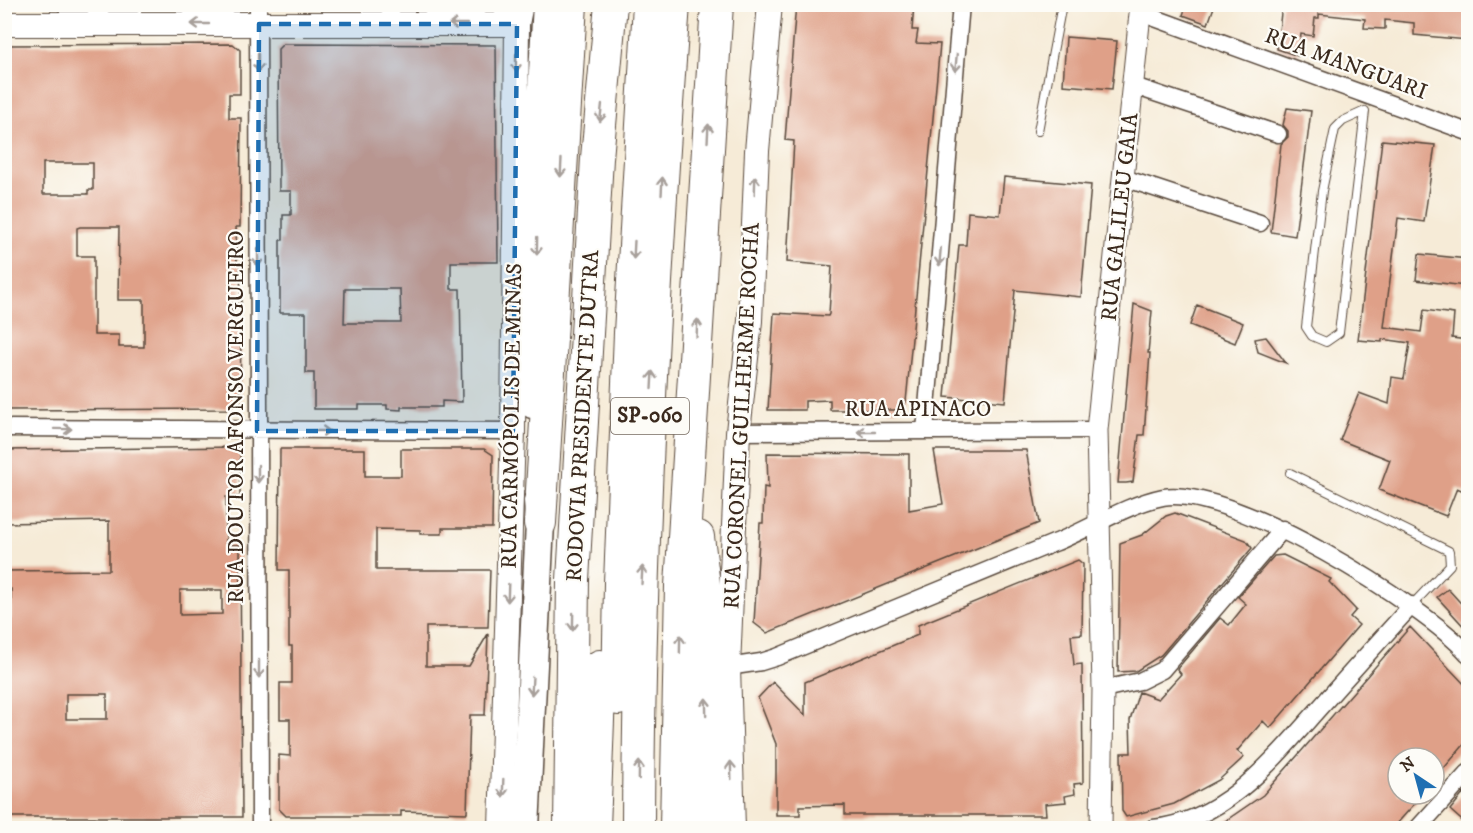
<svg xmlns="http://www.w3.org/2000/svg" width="1473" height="833" viewBox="0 0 1473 833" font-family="'IM FELL DW Pica',serif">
<rect width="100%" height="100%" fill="#fdfcf7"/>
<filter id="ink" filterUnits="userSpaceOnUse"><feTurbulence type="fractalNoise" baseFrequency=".0167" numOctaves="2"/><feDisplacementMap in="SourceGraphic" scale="12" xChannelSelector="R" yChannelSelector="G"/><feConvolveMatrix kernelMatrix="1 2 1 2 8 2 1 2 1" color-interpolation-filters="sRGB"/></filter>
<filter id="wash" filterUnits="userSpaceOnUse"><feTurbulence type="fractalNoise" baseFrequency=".008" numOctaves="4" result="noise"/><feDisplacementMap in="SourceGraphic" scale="24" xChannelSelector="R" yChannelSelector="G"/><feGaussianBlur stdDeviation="1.35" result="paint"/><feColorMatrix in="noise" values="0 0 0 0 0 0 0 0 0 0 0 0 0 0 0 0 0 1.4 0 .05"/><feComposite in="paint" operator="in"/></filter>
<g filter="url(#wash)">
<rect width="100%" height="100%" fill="#f6ebd7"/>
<g id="blocks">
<path fill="#dfa088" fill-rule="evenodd" d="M 796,4 L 914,4 L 912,30 L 918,30 L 916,43 L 940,44 L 906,402 L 897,410 L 830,410 L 830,400 L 805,401 L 805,410 L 768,410 L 774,313 L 828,316 L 829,314 L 832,266 L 787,262 L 794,141 L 785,140 Z
M 1187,4 L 1215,4 L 1208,24 L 1183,15 Z
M 1282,4 L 1468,6 L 1468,40 L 1414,35 L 1414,23 L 1385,20 L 1385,29 L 1364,28 L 1365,19 L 1319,14 L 1319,18 L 1315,18 L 1313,36 L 1301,34 L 1298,56 L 1277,49 Z
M 1066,37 L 1117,41 L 1112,89 L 1063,85 Z
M 233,44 L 240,50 L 240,94 L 229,94 L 229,118 L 241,118 L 240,227 L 236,227 L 237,264 L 240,264 L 241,304 L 232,303 L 232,330 L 241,330 L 240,405 L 236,409 L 4,410 L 7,361 L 4,361 L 4,215 L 9,215 L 9,187 L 6,187 L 4,163 L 4,45 ZM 43,163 L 93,163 L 93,190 L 88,190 L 88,194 L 43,194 ZM 80,227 L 119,227 L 118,300 L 144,300 L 144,347 L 119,347 L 119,335 L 94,335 L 94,256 L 77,256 L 77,228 Z
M 283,44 L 496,45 L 498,262 L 451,262 L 451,289 L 460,289 L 462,402 L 442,401 L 442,407 L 401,407 L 401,410 L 387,409 L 387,405 L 359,405 L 359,409 L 314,409 L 314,373 L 306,373 L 306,313 L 280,313 L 280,240 L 283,240 L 283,215 L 291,215 L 291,191 L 279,191 L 278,49 ZM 345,289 L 400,289 L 401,323 L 344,323 Z
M 1287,108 L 1311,111 L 1295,236 L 1271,232 L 1281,144 L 1288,137 L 1288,131 L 1283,125 Z
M 1382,140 L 1435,145 L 1424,222 L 1398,218 L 1384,327 L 1421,332 L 1424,310 L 1454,314 L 1452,338 L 1468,340 L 1468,493 L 1457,488 L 1446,516 L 1379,490 L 1390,460 L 1340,440 L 1359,393 L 1389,404 L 1392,377 L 1404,379 L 1410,343 L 1382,339 L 1382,342 L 1358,340 Z
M 1004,177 L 1091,185 L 1081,297 L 1015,290 L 1005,402 L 945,397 L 959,245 L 966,245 L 968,212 L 1000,215 Z
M 1419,254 L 1468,259 L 1465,286 L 1416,280 Z
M 1134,304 L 1152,311 L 1148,353 L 1150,353 L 1144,435 L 1139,435 L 1133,482 L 1126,483 L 1118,483 Z
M 1197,305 L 1243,323 L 1235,343 L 1190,325 Z
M 1266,337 L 1286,363 L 1258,352 L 1255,339 Z
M 240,447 L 240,497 L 226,497 L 226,545 L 240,545 L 242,817 L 4,817 L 4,619 L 11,619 L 11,589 L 4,589 L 4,571 L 109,570 L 109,521 L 6,523 L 4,450 ZM 180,590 L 222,590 L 222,614 L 180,615 ZM 66,694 L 107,694 L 107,719 L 66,719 Z
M 280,449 L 365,449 L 365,476 L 401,476 L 401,449 L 484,449 L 493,455 L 492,528 L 442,528 L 442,534 L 420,534 L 420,530 L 376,529 L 376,570 L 490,570 L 488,627 L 426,627 L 426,666 L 469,666 L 488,634 L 485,715 L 470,715 L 467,813 L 401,811 L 401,816 L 286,816 L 279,809 L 279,755 L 290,756 L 290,719 L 280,719 L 280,683 L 292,683 L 292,646 L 289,646 L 289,570 L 279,570 Z
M 934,450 L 1026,450 L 1039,523 L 767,633 L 754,623 L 760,523 L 763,523 L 764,487 L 768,488 L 767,453 L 909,454 L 909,510 L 943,504 Z
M 1175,513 L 1246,540 L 1252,548 L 1161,655 L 1136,671 L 1118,672 L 1120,543 L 1142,535 L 1166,516 Z
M 1283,555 L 1331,579 L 1329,582 L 1356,610 L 1350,617 L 1359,625 L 1270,728 L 1263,721 L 1237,751 L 1244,757 L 1219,780 L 1174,804 L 1126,817 L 1122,811 L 1121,753 L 1131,753 L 1130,720 L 1139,692 L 1158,699 L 1181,674 L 1177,669 L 1220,618 L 1229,625 L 1246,604 L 1238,597 L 1266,565 L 1274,556 Z
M 1078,560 L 1083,564 L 1082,634 L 1071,635 L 1074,665 L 1082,664 L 1083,783 L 1074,784 L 1075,794 L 1065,796 L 1066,802 L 1045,804 L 1046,815 L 845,815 L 845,805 L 800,806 L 800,815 L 776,815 L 776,744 L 758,698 L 773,682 L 805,715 L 805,682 L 918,635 L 918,625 Z
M 1448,589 L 1468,611 L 1468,631 L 1437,597 Z
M 1410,627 L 1468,688 L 1468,740 L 1434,780 L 1434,758 L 1398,758 L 1398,794 L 1412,794 L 1418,800 L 1393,828 L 1268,828 L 1264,825 L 1261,828 L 1215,828 L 1263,795 Z
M 1468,788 L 1468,826 L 1450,810 Z"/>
</g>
</g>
<g filter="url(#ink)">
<use href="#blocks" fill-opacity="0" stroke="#57473a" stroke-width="1.5"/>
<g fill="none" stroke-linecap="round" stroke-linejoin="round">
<defs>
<path id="service" d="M 1365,111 L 1339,333 L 1326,342 L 1312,336 L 1306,327 L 1322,191 L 1335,129 L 1343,121 Z
M 1038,131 L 1062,4
M 1290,473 L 1449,551 L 1450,565 L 1412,605"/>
<path id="minor" d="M 258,4 L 260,828
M 1141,13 L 1468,132
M 1134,86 L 1278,134
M 1124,178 L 1260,223
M 4,428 L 513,431
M 925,431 L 961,4
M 738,432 L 1097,430
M 728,667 L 761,662 L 777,657 C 869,619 962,581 1054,543 C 1090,529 1125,505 1163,497 C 1230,485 1424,604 1468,654
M 1103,689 L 1140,681 L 1162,670 L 1283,529
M 1153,828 C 1227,821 1277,755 1323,704 C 1352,671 1382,638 1412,605
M 1418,828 L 1468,773"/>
<path id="tertiary" d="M 1101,828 L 1103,689 L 1097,430 L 1141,4"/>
<path id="secondary" d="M 4,24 L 517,24
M 501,828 L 513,431 L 517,24 L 521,4
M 733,828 L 728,667 L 738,432 L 750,321 L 757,151 L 770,4"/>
<path id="trunk" d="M 533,404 L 540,125 L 547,4
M 525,828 L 540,523 L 538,501"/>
<path id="motorway" d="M 540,523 L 571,4
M 698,537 L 704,585 L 708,828
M 618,699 L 620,583 L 630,333 L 649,4
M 570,828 L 573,580 L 597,158 L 611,4
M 594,828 L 600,666
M 638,828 C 639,554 654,278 674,4
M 676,828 L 681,586 L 717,4"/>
</defs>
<use href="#service" stroke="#57473a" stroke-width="10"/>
<use href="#minor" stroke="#57473a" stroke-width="19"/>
<use href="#tertiary" stroke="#57473a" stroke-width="23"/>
<use href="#secondary" stroke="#57473a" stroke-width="26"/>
<use href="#trunk" stroke="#57473a" stroke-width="31"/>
<use href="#motorway" stroke="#57473a" stroke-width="34"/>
<use href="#service" stroke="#fff" stroke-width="8"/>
<use href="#minor" stroke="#fff" stroke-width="16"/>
<use href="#tertiary" stroke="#fff" stroke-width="21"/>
<use href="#secondary" stroke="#fff" stroke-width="24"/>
<use href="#trunk" stroke="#fff" stroke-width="28"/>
<use href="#motorway" stroke="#fff" stroke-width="32"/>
</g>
<defs><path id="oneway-shaft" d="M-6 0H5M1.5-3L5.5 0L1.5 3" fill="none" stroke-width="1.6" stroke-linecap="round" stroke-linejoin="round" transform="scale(1.5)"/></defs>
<g stroke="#a79f9a">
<use href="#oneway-shaft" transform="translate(200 24) rotate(180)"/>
<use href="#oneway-shaft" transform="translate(458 24) rotate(180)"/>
<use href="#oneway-shaft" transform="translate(258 63) rotate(90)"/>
<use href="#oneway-shaft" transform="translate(516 63) rotate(90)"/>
<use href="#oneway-shaft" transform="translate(956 63) rotate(95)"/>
<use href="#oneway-shaft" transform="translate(601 113) rotate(96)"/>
<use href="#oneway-shaft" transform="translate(708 133) rotate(-87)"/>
<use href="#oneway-shaft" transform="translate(561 168) rotate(93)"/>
<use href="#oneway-shaft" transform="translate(755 185) rotate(-88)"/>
<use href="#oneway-shaft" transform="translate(662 186) rotate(-87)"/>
<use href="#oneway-shaft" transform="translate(537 246) rotate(91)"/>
<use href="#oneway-shaft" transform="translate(634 250) rotate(93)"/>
<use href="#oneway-shaft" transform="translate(940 257) rotate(95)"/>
<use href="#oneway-shaft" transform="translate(258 258) rotate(90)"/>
<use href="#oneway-shaft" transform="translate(697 328) rotate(-87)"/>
<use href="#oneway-shaft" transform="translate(652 380) rotate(-87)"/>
<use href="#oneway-shaft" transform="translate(63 429) rotate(1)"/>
<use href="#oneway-shaft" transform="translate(321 431)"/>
<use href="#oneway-shaft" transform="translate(866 432) rotate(180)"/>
<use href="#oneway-shaft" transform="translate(258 474) rotate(90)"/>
<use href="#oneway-shaft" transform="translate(642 575) rotate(-87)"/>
<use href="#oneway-shaft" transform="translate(508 593) rotate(92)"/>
<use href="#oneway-shaft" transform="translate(573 622) rotate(91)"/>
<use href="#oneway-shaft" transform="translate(680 644) rotate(-89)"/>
<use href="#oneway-shaft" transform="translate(259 669) rotate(90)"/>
<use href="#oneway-shaft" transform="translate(532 686) rotate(93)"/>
<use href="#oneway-shaft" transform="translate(706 707) rotate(-91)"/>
<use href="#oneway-shaft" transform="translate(639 770) rotate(-89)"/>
<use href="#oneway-shaft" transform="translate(731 770) rotate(-92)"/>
<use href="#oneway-shaft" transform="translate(503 788) rotate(92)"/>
</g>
</g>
<path fill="#1f6fb2" fill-opacity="0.2" stroke="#1f6fb2" stroke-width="4.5" stroke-dasharray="12 8" stroke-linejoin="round" d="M 259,24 L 517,24 L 513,431 L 257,431 Z"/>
<g text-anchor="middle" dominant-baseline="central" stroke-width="4.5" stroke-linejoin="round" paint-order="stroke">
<rect fill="#fdfcf7" stroke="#75695f" stroke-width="1.5" x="611" y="398" width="78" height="36" rx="4.5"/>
<g font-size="21" font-weight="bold" fill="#3b2a1e">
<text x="650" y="416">SP-060</text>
</g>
<g font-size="22" fill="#3b2a1e" stroke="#fdfcf7">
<text transform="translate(1346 64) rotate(20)">RUA MANGUARI</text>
<text transform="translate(1120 217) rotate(-84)">RUA GALILEU GAIA</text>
<text x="918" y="409">RUA APINACO</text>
<text transform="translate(512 416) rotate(-89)">RUA CARMÓPOLIS DE MINAS</text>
<text transform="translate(583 416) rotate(-87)">RODOVIA PRESIDENTE DUTRA</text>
<text transform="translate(742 416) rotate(-87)">RUA CORONEL GUILHERME ROCHA</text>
<text transform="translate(236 417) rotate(-90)">RUA DOUTOR AFONSO VERGUEIRO</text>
</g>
</g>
<rect width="1473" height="833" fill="none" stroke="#fdfcf7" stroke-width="24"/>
<g transform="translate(1416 776) rotate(324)"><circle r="28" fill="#fdfcf7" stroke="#afa8a0" stroke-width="1.5"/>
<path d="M0-4.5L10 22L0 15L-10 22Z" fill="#1f6fb2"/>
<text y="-9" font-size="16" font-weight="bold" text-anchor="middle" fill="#3b2a1e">N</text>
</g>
</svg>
